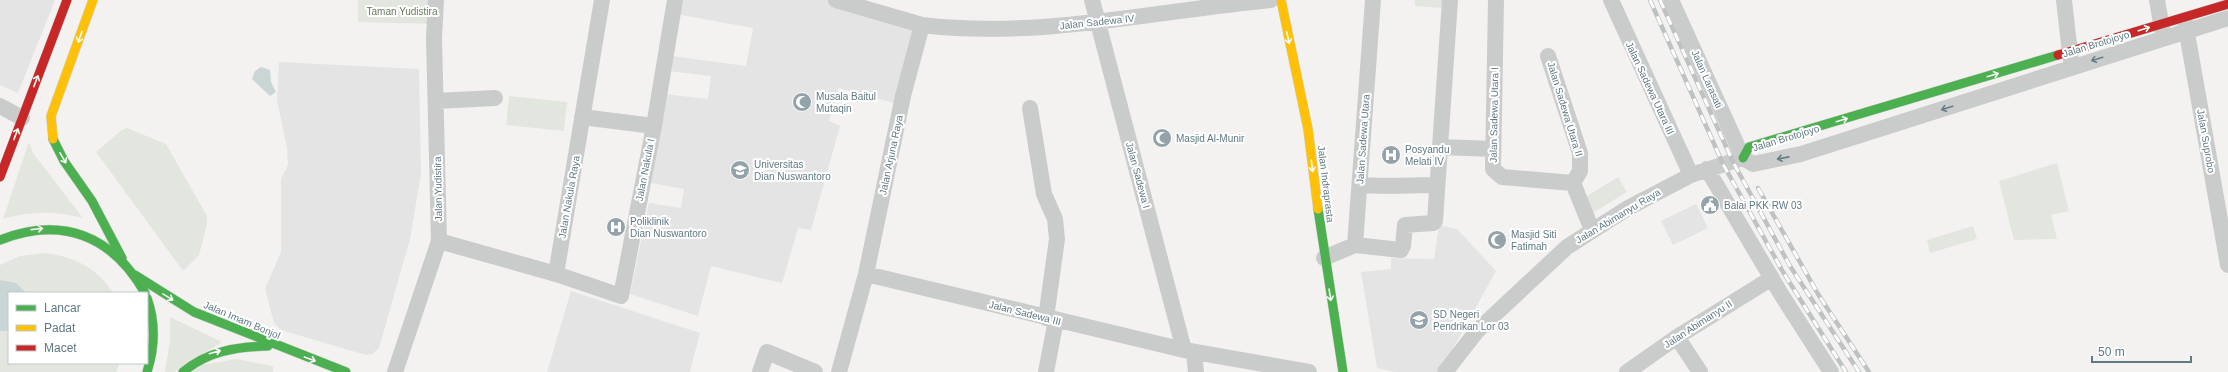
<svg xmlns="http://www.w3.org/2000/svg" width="2228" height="372" viewBox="0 0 2228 372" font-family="Arial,sans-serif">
<rect width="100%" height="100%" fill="#f3f2f0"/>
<path fill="#e3e4e3" d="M 0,0 L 55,0 L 18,93 L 0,85 Z
M 679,0 L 851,0 L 918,20 L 894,103 L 838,88 L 829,121 L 840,126 L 811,230 L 798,228 L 782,283 L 711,266 L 698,316 L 630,294 L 649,203 L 681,208 L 684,189 L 651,183 L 664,94 L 708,99 L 711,76 L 668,71 L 671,56 L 746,66 L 753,28 L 676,14 Z
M 279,62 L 419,69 L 421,174 L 410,239 L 379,348 L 372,354 L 366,355 L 281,330 L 274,323 L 265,289 L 281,252 L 281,179 L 288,165 L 287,148 L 277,100 Z
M 1696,204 L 1708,228 L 1673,245 L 1661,221 Z
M 1439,225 L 1457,229 L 1496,271 L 1440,372 L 1395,372 L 1377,368 L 1361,272 L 1391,269 L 1391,258 L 1434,259 Z
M 571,291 L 700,333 L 690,372 L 547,372 Z"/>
<path fill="#e3e6de" d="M 358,0 L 437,0 L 436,24 L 358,22 Z
M 1415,0 L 1445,0 L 1444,8 L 1415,6 Z
M 509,96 L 567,102 L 564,131 L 506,125 Z
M 127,128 L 166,144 L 207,216 L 207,225 L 199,255 L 183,271 L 96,152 L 122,130 Z
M 29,142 L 33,153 L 83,218 C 55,211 31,211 3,219 Z
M 2057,163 L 2069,211 L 2051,215 L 2057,239 L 2014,240 L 1999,181 Z
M 1618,177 L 1627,192 L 1591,214 L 1582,199 Z
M 1973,226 L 1977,239 L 1930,253 L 1927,240 Z
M 45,253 C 73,256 98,268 113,293 L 9,293 L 9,363 L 120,363 L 116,372 L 0,372 L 0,265 L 20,256 Z
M 170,317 L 222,342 L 174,372 L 165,372 L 170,340 Z
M 236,359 L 273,366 L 273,372 L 191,372 L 202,365 Z"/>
<path fill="#cad5d5" d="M 261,67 L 270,70 L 271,82 L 276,92 L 270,96 L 252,79 L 255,71 Z
M 0,280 L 16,283 L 26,293 L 9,293 L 9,331 L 0,331 Z"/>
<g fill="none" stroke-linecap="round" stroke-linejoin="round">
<defs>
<path id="fast" d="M 53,139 L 64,161 L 92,201 L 122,258
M 1743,158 L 1749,147 L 2058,55
M 1318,209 L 1343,372
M 0,240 C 62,216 112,235 145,293
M 135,275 L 194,312 L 346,372
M 147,298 C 156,323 155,347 147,372
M 183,372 C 208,351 236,347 268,346"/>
<path id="slow" d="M 1281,0 L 1308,129 L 1318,209
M 53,139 L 51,116 L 93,0"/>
<path id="jam" d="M 2058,55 L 2228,4
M 0,177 L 67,0"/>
</defs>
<use href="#fast" stroke="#cccfcf" stroke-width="10"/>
<use href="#slow" stroke="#cccfcf" stroke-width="10"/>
<use href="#jam" stroke="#cccfcf" stroke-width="10"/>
<path stroke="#cacccc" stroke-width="16" d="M 836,0 L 922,25 L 903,96 L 866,274 L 839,372
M 1092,0 L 1184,350
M 1496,0 L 1493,169 L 1502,177 L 1573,183 L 1592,230
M 1611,0 L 1691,175
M 1671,0 L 1743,158
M 2064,0 L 2071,62
M 2157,0 L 2163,34
M 2185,22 L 2228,265
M 922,25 C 1040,39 1154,11 1271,0
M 1548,56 L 1580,153 L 1580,171 L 1573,183
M 436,101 L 495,98
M 0,106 L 22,118
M 1030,108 L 1044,194 L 1055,219 L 1057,239 L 1046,318
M 582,117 L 654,126
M 1440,147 L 1493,149
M 1743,158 L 1753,164 L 1801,154 L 2228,18
M 1707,169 L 1781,294 L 1831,372
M 1360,185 C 1386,187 1410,185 1436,185
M 439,241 L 556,274 L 621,296 L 654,126 L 675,0
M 1355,245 L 1401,250 L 1403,246 L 1405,225 L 1433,223 L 1435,221 L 1450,0
M 1324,258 L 1355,245 L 1373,0
M 556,274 L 602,0
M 866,274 L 1184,350 L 1309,372
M 1677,337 L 1700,372
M 1194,352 L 1196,372
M 395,372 L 439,241 L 434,38 L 436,0
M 760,372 L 767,352 L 815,372
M 1046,372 L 1056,320
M 1445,372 L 1477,331 L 1567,247 L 1628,208 L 1691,175 L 1743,158
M 1627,372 L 1677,337 L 1772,278"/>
<use href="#fast" stroke="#4caf50" stroke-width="9"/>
<use href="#slow" stroke="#ffc107" stroke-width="9"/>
<use href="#jam" stroke="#c62828" stroke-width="9"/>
<defs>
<path id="rail" d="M 1650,0 L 1723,164 L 1783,272 L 1846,372
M 1660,0 L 1733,162 L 1790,266 L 1859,372
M 1758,188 L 1818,294 L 1869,372"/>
</defs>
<use href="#rail" stroke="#bfc2c2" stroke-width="4.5"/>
<use href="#rail" stroke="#fff" stroke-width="3" stroke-dasharray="9" stroke-linecap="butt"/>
</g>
<defs><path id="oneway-shaft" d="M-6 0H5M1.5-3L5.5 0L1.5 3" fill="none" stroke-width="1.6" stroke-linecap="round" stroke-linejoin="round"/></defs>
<g stroke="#f6fbf6">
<use href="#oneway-shaft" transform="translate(2144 29) rotate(-18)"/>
<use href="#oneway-shaft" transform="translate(80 37) rotate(110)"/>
<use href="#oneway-shaft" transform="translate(1288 38) rotate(78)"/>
<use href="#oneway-shaft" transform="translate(1993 75) rotate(-17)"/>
<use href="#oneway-shaft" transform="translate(36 81) rotate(-69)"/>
<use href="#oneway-shaft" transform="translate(1842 120) rotate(-17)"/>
<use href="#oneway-shaft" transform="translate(16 134) rotate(-69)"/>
<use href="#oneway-shaft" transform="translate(63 158) rotate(60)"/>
<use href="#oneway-shaft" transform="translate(1312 166) rotate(83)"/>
<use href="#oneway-shaft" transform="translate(37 229) rotate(-6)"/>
<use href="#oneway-shaft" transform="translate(1330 295) rotate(81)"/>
<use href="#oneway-shaft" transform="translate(168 297) rotate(31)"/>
<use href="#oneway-shaft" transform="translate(215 352) rotate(-16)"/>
<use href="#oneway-shaft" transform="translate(310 359) rotate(20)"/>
</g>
<g stroke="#657d87">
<use href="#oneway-shaft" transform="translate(2097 59) rotate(163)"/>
<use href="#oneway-shaft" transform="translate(1947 108) rotate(162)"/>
<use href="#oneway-shaft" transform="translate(1783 158) rotate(169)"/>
</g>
<defs>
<symbol id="mosque-disc" viewBox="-11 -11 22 22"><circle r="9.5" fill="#93a3a9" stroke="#fff"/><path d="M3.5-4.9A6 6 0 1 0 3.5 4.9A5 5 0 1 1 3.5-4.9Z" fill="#fff"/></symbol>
<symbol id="hospital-disc" viewBox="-11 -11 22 22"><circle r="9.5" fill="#93a3a9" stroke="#fff"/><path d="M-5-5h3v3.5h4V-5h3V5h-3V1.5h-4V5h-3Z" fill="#fff"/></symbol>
<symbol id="university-disc" viewBox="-11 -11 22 22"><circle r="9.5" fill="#93a3a9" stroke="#fff"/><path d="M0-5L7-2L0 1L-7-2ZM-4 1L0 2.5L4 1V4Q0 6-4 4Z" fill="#fff"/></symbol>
<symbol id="civic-disc" viewBox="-11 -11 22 22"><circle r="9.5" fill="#93a3a9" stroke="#fff"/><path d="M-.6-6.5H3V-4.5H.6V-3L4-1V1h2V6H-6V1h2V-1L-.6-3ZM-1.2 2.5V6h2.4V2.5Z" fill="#fff"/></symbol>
<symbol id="school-disc" viewBox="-11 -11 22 22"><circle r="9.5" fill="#93a3a9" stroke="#fff"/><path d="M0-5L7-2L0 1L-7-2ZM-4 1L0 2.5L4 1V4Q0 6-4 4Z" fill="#fff"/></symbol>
</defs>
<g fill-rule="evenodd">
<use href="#mosque-disc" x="791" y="91" width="22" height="22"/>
<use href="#mosque-disc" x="1151" y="127" width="22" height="22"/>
<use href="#hospital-disc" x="1380" y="144" width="22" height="22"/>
<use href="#university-disc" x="729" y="159" width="22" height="22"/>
<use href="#civic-disc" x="1699" y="194" width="22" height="22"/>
<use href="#hospital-disc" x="605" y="216" width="22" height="22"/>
<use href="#mosque-disc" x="1486" y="229" width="22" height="22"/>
<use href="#school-disc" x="1408" y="309" width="22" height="22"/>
</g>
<g text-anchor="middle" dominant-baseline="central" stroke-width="4" stroke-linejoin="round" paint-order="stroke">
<g font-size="10" fill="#697a5f" stroke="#fff">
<text x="402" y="11">Taman Yudistira</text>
</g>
<g font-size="10" fill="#607983" stroke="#fff">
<text transform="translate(1097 22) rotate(-6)">Jalan Sadewa IV</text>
<text transform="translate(2096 44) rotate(-17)">Jalan Brotojoyo</text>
<text transform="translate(1707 79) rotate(66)">Jalan Larasati</text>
<text transform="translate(1650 88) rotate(65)">Jalan Sadewa Utara III</text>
<text transform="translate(1565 109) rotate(73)">Jalan Sadewa Utara II</text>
<text transform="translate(1494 115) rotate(-89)">Jalan Sadewa Utara I</text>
<text transform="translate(1786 138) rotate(-17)">Jalan Brotojoyo</text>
<text transform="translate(1363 139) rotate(-86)">Jalan Sadewa Utara</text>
<text transform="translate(2206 141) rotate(80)">Jalan Suprobo</text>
<text transform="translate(891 155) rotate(-78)">Jalan Arjuna Raya</text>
<text transform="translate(645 170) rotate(-79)">Jalan Nakula I</text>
<text transform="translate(1138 175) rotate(75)">Jalan Sadewa I</text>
<text transform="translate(1326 184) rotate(83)">Jalan Indraprasta</text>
<text transform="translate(438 189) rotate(-91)">Jalan Yudistira</text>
<text transform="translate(569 197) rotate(-80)">Jalan Nakula Raya</text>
<text transform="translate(1618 216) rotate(-31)">Jalan Abimanyu Raya</text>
<text transform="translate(1025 313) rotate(14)">Jalan Sadewa III</text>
<text transform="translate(242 320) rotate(23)">Jalan Imam Bonjol</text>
<text transform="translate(1698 324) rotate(-33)">Jalan Abimanyu II</text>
</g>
<g font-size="10" fill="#607983" stroke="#fff" text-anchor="start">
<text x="816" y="96">Musala Baitul<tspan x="816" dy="12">Mutaqin</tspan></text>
<text x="1176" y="138">Masjid Al-Munir</text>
<text x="1405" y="149">Posyandu<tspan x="1405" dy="12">Melati IV</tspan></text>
<text x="754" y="164">Universitas<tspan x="754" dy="12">Dian Nuswantoro</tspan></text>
<text x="1724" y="205">Balai PKK RW 03</text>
<text x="630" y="221">Poliklinik<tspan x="630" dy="12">Dian Nuswantoro</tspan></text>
<text x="1511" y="234">Masjid Siti<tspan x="1511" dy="12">Fatimah</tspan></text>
<text x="1433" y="314">SD Negeri<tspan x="1433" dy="12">Pendrikan Lor 03</tspan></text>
</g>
</g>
<rect x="8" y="292" width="140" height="72" fill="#ffffff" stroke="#bfc9cd"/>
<rect x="16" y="305" width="20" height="6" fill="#4caf50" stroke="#bfc9cd"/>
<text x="44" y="312" font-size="12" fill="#607983">Lancar</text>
<rect x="16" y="325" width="20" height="6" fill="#ffc107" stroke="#bfc9cd"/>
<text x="44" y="332" font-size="12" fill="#607983">Padat</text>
<rect x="16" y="345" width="20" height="6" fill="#c62828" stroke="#bfc9cd"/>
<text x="44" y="352" font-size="12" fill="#607983">Macet</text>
<path d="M2092 356v6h99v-6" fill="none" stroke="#607983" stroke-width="2"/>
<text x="2098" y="356" font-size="12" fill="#607983" stroke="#ffffff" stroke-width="3" paint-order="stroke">50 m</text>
</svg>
